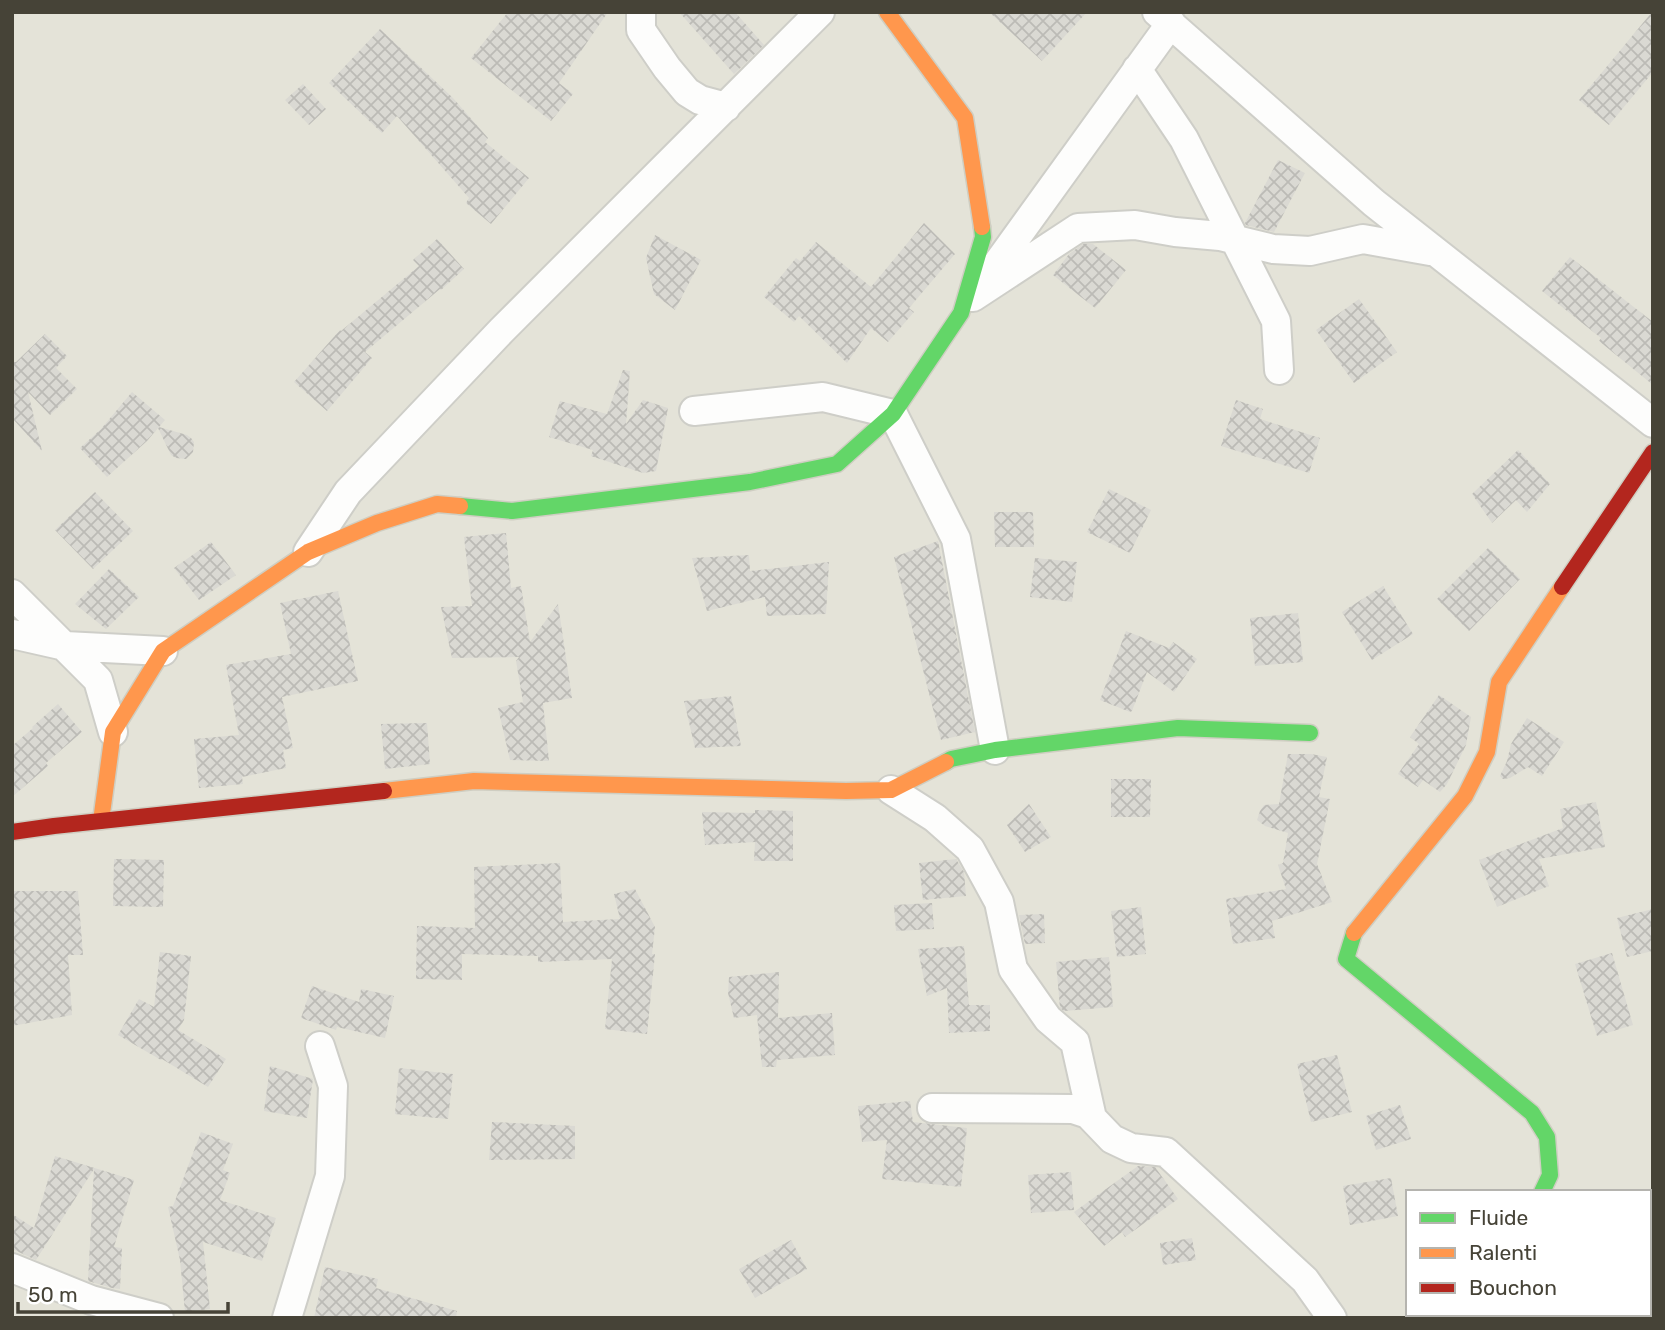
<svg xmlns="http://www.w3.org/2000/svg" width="1665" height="1330" viewBox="0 0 1665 1330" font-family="Rubik,sans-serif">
<defs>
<pattern id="building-cross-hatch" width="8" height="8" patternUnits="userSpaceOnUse" patternTransform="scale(1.75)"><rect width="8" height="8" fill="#dad9d3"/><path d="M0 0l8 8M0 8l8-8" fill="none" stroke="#bcbbb6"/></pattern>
</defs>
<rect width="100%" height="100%" fill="#f0f0eb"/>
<path fill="#e4e3d8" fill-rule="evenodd" d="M 12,12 L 1653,12 L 1653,1318 L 12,1318 ZM 1408,1192 L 1649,1192 L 1649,1314 L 1408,1314 Z"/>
<path fill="url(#building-cross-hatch)" d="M 508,12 L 608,12 L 559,83 L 573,94 L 551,121 L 471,58 Z
M 679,12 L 735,12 L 764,45 L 734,74 Z
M 989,12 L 1087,12 L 1042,61 Z
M 1652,12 L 1653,72 L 1609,125 L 1579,100 Z
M 380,29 L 453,98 L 488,138 L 485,142 L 529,178 L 491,224 L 466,203 L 469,198 L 397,116 L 382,133 L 329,83 Z
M 303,84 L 326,109 L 309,125 L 285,100 Z
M 1278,160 L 1305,173 L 1274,232 L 1246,225 L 1245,223 Z
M 924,223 L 955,254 L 909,308 L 914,312 L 888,342 L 871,328 L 847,363 L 799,316 L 794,322 L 764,297 L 796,258 L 800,261 L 816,242 L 871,287 Z
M 655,235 L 701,260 L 675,310 L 654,294 L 646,258 Z
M 437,239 L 464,269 L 441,290 L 440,289 L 365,352 L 372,358 L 327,411 L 294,382 L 340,330 L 341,331 L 419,266 L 413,260 Z
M 1083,244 L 1093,244 L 1126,270 L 1095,308 L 1053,275 L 1069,254 Z
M 1570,257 L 1653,322 L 1653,385 L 1599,341 L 1601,338 L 1542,291 Z
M 1359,299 L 1397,352 L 1354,383 L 1316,330 Z
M 45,334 L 67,356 L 56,368 L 77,389 L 50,415 L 28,392 L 42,451 L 12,418 L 12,362 L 16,362 Z
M 623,370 L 630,371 L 626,424 L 643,400 L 668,408 L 656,471 L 643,473 L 591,456 L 593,450 L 549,437 L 560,401 L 607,414 Z
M 132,392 L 165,420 L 159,427 L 187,435 L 191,438 L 194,442 L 193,452 L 186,459 L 176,458 L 171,455 L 158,428 L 147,441 L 107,477 L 80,448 L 101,429 Z
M 1236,400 L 1263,409 L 1260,419 L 1320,438 L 1309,473 L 1221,446 Z
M 1518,450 L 1550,484 L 1527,512 L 1516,500 L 1492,523 L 1472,494 Z
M 1109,489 L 1151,510 L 1130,553 L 1087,532 Z
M 95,492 L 133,531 L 93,569 L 55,530 Z
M 994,512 L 1033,512 L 1034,547 L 995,547 Z
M 506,533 L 511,588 L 521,586 L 530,642 L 558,604 L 572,698 L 543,703 L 549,761 L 510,760 L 498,708 L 523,702 L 516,661 L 519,657 L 452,658 L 441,607 L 472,606 L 464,537 Z
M 938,541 L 975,732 L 941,740 L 894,557 Z
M 211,542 L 236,575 L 199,600 L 174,568 Z
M 1488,548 L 1520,579 L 1469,631 L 1437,599 Z
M 749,555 L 750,571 L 829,562 L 826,614 L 767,616 L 765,597 L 707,611 L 692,558 Z
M 1035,558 L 1077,562 L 1072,602 L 1030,597 Z
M 109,569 L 139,597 L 106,629 L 75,604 Z
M 1383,586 L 1413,634 L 1372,660 L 1342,612 Z
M 338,591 L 358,681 L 282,697 L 293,748 L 283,750 L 286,768 L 242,777 L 243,784 L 199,788 L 194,739 L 239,735 L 226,665 L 291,654 L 280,603 Z
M 1298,613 L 1303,662 L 1255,666 L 1250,618 Z
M 1126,631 L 1169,648 L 1173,642 L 1197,659 L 1174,692 L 1147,672 L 1132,711 L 1130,712 L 1100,700 Z
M 1439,695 L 1471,717 L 1466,745 L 1447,784 L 1440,792 L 1423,780 L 1418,787 L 1398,774 L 1419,744 L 1410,737 Z
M 731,696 L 741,746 L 695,748 L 684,701 Z
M 58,704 L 82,732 L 46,763 L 48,766 L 12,797 L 12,746 L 33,728 L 32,727 Z
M 1527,718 L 1564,742 L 1542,776 L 1528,767 L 1510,778 L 1503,779 L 1500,776 L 1507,761 L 1511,744 Z
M 427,723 L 430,764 L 385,769 L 381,724 Z
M 1288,754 L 1311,754 L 1327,757 L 1319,797 L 1330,799 L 1317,864 L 1332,902 L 1272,921 L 1275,938 L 1233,944 L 1226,899 L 1286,889 L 1278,865 L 1283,863 L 1288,833 L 1265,826 L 1257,820 L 1260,811 L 1264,805 L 1279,804 Z
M 1111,779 L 1151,779 L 1150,817 L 1111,817 Z
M 1596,802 L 1605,847 L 1539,859 L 1549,886 L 1497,907 L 1479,860 L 1563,828 L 1560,809 Z
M 1029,804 L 1051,837 L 1025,852 L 1007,825 Z
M 755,810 L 793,811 L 793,861 L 754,861 L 755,842 L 705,845 L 702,812 L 755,813 Z
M 114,859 L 164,860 L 163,907 L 113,906 Z
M 956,859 L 964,872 L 966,896 L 923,900 L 919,863 Z
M 560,863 L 563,922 L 620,919 L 614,894 L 635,889 L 655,927 L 652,954 L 655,954 L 647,1034 L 605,1029 L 612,959 L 538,962 L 538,956 L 462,954 L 462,980 L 416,979 L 417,926 L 475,928 L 474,867 Z
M 12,891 L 78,891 L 83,955 L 68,955 L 72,1015 L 12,1026 Z
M 932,903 L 934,929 L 896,931 L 894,905 Z
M 1141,907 L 1146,954 L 1117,957 L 1111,911 Z
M 1653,909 L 1653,951 L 1627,957 L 1617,918 Z
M 1044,914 L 1045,943 L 1025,944 L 1019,915 Z
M 964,946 L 969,1005 L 990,1005 L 990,1031 L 949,1033 L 947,988 L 927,996 L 918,949 Z
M 160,952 L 191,956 L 184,1020 L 178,1030 L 226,1059 L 208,1087 L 162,1059 L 161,1060 L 118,1035 L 139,999 L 154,1007 Z
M 1612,953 L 1633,1025 L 1597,1036 L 1575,964 Z
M 1109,957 L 1113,1007 L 1064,1011 L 1060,1008 L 1056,962 Z
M 779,972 L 778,1018 L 832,1013 L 835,1055 L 777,1060 L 776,1067 L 762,1067 L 757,1015 L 734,1018 L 728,993 L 729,977 Z
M 312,986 L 359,1002 L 361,989 L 394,996 L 385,1038 L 337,1027 L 336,1030 L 301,1018 Z
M 1337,1055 L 1352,1112 L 1311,1122 L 1297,1064 Z
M 270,1066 L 313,1079 L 307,1118 L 264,1111 Z
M 399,1068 L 453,1074 L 448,1119 L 395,1114 Z
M 910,1101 L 913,1122 L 967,1128 L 961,1187 L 882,1179 L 887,1140 L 862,1142 L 858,1106 Z
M 1400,1105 L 1411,1139 L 1376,1150 L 1366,1116 Z
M 492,1122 L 575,1126 L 575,1159 L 489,1160 Z
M 201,1132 L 233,1144 L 223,1170 L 230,1173 L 220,1200 L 276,1218 L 262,1261 L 203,1242 L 210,1309 L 185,1312 L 180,1260 L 168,1207 L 173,1206 Z
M 55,1156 L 134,1180 L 114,1247 L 122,1248 L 120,1289 L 112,1288 L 88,1281 L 94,1169 L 36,1260 L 12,1249 L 12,1214 L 34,1228 Z
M 1138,1166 L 1155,1167 L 1178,1199 L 1125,1237 L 1122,1232 L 1104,1246 L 1074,1212 Z
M 1071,1172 L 1074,1210 L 1031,1213 L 1028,1175 Z
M 1391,1178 L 1398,1216 L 1350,1225 L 1343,1186 Z
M 1192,1238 L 1196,1260 L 1163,1265 L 1160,1243 Z
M 791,1240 L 807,1269 L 755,1298 L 739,1269 Z
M 325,1267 L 378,1279 L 376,1288 L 457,1311 L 456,1318 L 314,1318 Z"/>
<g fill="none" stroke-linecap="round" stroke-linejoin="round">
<defs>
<path id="street" d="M 641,12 L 641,30 L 667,68 L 687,92 L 700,100 L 726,107
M 1157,12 L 1374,203 L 1653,423
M 1137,69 L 1184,139 L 1276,321 L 1279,370
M 984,282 L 1171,23
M 973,297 L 1078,228 L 1135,225 L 1175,232 L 1220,236 L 1273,249 L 1310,251 L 1363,239 L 1430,251
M 694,411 L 823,397 L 893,414 L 956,539 L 995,750
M 308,552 L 348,492 L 502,330 L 820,12
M 12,594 L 98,680 L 113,732
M 12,634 L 65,646 L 163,651
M 891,790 L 935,818 L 970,849 L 999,902 L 1013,969 L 1048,1019 L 1075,1042 L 1092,1118
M 932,1108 L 1073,1109 L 1088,1114 L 1112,1139 L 1131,1148 L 1166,1152 L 1305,1280 L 1332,1318
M 12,1268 L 91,1300 L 159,1318
M 287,1318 L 330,1176 L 333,1086 L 320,1046
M 1476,1318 L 1478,1314"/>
<path id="fast" d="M 460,506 L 512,511 L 750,482 L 837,464 L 893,414 L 961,313 L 983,237 L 982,227
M 946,762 L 951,759 L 995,750 L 1178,728 L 1310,733
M 1354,933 L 1346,959 L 1532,1113 L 1547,1137 L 1550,1175 L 1542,1192"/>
<path id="slow" d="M 887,12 L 965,118 L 982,227
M 384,791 L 474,781 L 846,791 L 891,790 L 946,762
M 101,821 L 113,732 L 163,651 L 308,552 L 377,523 L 437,504 L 460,506
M 1354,933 L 1465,796 L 1487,752 L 1499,682 L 1562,587"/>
<path id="jam" d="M 1562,587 L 1653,452
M 12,832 L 54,826 L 384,791"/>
</defs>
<use href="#street" stroke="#cecec8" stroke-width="32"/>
<use href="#fast" stroke="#cfcec2" stroke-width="19"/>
<use href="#slow" stroke="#cfcec2" stroke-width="19"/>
<use href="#jam" stroke="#cfcec2" stroke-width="19"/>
<use href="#street" stroke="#fdfdfc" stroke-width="28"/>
<use href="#fast" stroke="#63d668" stroke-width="16"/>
<use href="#slow" stroke="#ff974d" stroke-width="16"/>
<use href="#jam" stroke="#b3261e" stroke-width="16"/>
</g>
<rect width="1665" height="1330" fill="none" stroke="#464337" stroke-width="28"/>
<rect x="1406" y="1190" width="245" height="126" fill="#ffffff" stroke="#b5b4af" stroke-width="2"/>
<rect x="1420" y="1213" width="35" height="10" fill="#63d668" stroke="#b5b4af" stroke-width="2"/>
<text x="1469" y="1225" font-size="21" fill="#464337">Fluide</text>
<rect x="1420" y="1248" width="35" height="10" fill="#ff974d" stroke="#b5b4af" stroke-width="2"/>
<text x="1469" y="1260" font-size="21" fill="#464337">Ralenti</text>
<rect x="1420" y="1283" width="35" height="10" fill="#b3261e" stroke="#b5b4af" stroke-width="2"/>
<text x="1469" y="1295" font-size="21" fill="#464337">Bouchon</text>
<path d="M18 1302v10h210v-10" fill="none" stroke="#464337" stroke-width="3.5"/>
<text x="28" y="1302" font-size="21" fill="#464337" stroke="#ffffff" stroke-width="5" paint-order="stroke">50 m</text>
</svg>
